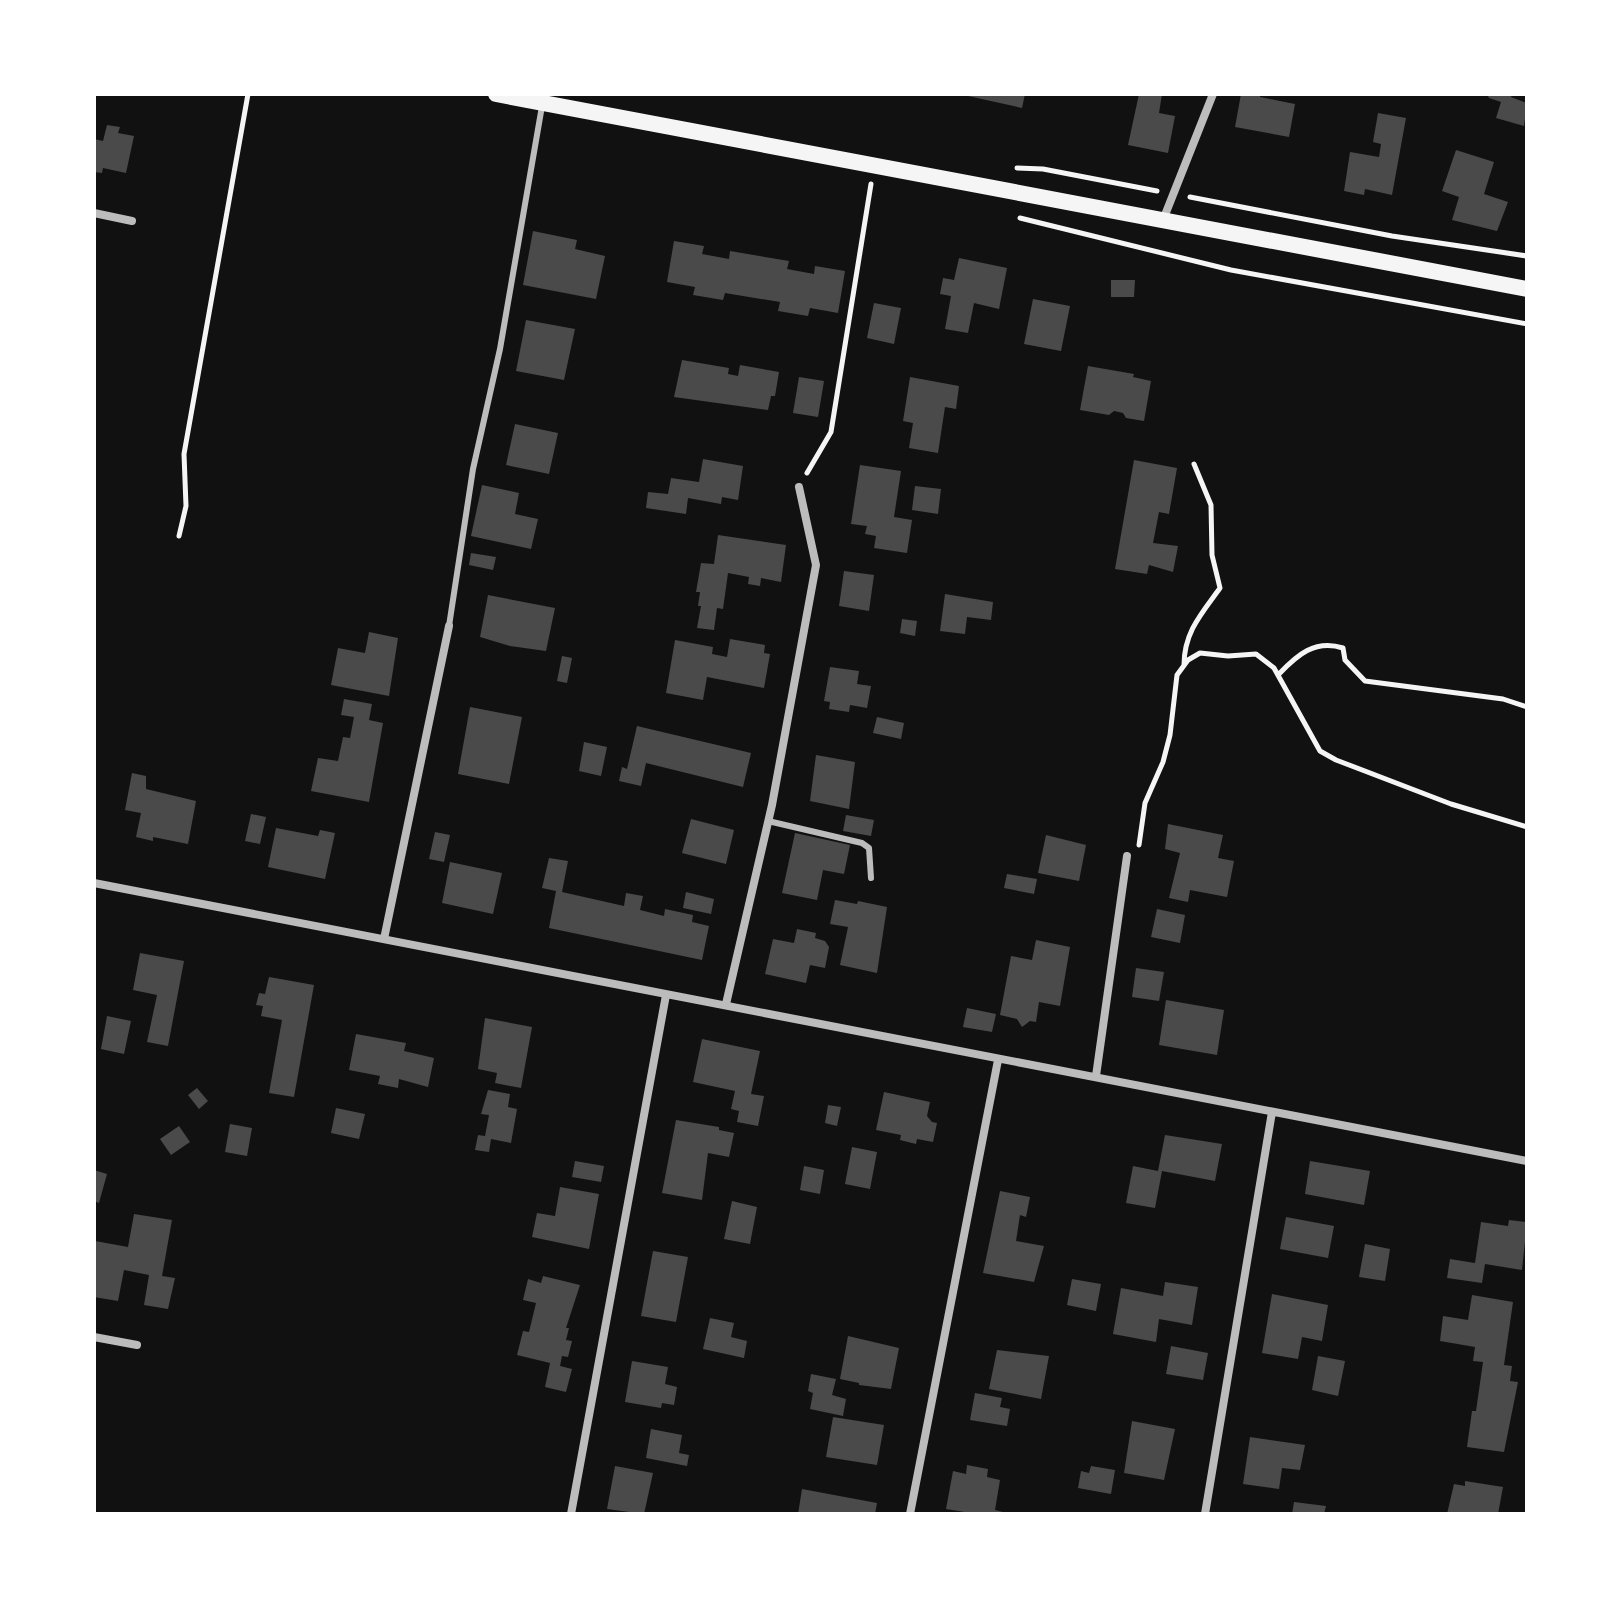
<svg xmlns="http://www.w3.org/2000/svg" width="1621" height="1608" viewBox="0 0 1621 1608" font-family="'Noto Sans',sans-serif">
<rect width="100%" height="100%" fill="#111"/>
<path fill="#4a4a4a" d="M 959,94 L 1025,94 L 1022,108 Z
M 1139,94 L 1162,94 L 1159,113 L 1175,116 L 1168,153 L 1128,145 Z
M 1241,94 L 1260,94 L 1260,97 L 1295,104 L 1289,137 L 1235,127 Z
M 1487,94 L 1512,94 L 1511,97 L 1527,103 L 1524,126 L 1496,118 L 1501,102 L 1489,98 Z
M 1378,113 L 1406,118 L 1392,195 L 1365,189 L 1364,195 L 1344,191 L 1350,152 L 1379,157 L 1381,144 L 1373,142 Z
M 107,125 L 120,127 L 118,133 L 134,136 L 126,173 L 103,168 L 102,173 L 94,172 L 94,139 L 103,141 Z
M 1456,150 L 1494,162 L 1484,194 L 1508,202 L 1497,231 L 1452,220 L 1459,197 L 1442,191 Z
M 533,231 L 577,240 L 575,249 L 605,256 L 596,299 L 523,285 Z
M 674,241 L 704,246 L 702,254 L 729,259 L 730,251 L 789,261 L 787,269 L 814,274 L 815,266 L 845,271 L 838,313 L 810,308 L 808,316 L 778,311 L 780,302 L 725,293 L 723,300 L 693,295 L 695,287 L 667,282 Z
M 959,258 L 1007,268 L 999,309 L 974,303 L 968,333 L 945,329 L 951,296 L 940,294 L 943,278 L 954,280 Z
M 1111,280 L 1135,280 L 1134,297 L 1111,297 Z
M 1033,299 L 1070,306 L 1061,351 L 1024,344 Z
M 874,303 L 901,308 L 894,344 L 867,338 Z
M 526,320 L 575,329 L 564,380 L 516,371 Z
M 682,360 L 729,368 L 728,374 L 738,376 L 740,365 L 779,372 L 775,396 L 771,396 L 768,410 L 674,397 Z
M 1088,366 L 1134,374 L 1133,377 L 1151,381 L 1144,421 L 1126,418 L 1123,413 L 1114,411 L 1109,415 L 1080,410 Z
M 799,377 L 824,381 L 818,417 L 793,413 Z
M 910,377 L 959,386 L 956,409 L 945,407 L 938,453 L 909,448 L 913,423 L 903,421 Z
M 515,424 L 558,433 L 549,474 L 506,465 Z
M 703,459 L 743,466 L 738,500 L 722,497 L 721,504 L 688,498 L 686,514 L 646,508 L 648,492 L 668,494 L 671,478 L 699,482 Z
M 1134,460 L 1177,468 L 1169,514 L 1159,512 L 1153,543 L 1178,546 L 1173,572 L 1149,565 L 1147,574 L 1115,569 Z
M 860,465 L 901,471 L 894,517 L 912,520 L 907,553 L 874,548 L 876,536 L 865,534 L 867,526 L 851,524 Z
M 482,485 L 519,493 L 515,514 L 538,519 L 531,549 L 471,536 Z
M 915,486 L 941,489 L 938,514 L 912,510 Z
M 718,535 L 786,545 L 781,582 L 761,578 L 760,586 L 748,584 L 749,577 L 728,573 L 723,609 L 717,608 L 714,630 L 697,628 L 701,606 L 698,606 L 700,592 L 696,592 L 701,563 L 714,564 Z
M 471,553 L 496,557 L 493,570 L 469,565 Z
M 844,571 L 874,575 L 869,611 L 839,606 Z
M 945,594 L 993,602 L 991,620 L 967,617 L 965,634 L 940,631 Z
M 488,595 L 555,608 L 546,651 L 510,646 L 480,637 Z
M 902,619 L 917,621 L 915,636 L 900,633 Z
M 369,632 L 398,638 L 389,696 L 331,685 L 338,648 L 365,653 Z
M 730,639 L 765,645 L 764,653 L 770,654 L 764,688 L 707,677 L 703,700 L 666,693 L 675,640 L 713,647 L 712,654 L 727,657 Z
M 562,656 L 572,658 L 567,683 L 557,681 Z
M 830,667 L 859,671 L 857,684 L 871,686 L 867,708 L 850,705 L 849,712 L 829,709 L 830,702 L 824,701 Z
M 344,699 L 372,704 L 369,720 L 383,723 L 369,802 L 311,791 L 318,758 L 338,761 L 343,737 L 350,738 L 354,717 L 341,715 Z
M 470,707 L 522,717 L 509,784 L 458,774 Z
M 877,717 L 904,723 L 901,739 L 873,733 Z
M 637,726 L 751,753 L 743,787 L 646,763 L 641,786 L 619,781 L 622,767 L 627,769 Z
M 584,742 L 607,747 L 601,776 L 579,771 Z
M 816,755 L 855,762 L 849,809 L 810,801 Z
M 132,773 L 146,776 L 146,789 L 196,801 L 188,844 L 153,837 L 153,841 L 136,837 L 141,813 L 125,810 Z
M 251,814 L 266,817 L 260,844 L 245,841 Z
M 846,815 L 874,820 L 871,836 L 843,831 Z
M 691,819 L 734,830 L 726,864 L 682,853 Z
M 1168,824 L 1223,835 L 1218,858 L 1234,861 L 1227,897 L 1190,890 L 1188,902 L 1169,898 L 1180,853 L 1165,849 Z
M 276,828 L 318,836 L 320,830 L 335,833 L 325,879 L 268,867 Z
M 435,832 L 450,835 L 444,862 L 429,859 Z
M 795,833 L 850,845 L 844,874 L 823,870 L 817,900 L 782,893 Z
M 1046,835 L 1086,845 L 1079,881 L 1038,873 Z
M 549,858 L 568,861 L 562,892 L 624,906 L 626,893 L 643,896 L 640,910 L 664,916 L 665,909 L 693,915 L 692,922 L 709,926 L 702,960 L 549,928 L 556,891 L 542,888 Z
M 450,862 L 502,873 L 493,914 L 442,903 Z
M 1007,874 L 1037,879 L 1034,894 L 1004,888 Z
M 686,892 L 714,899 L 711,914 L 683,908 Z
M 835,900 L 857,904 L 858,901 L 887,907 L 877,973 L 840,965 L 848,927 L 830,924 Z
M 1157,909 L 1185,915 L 1180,943 L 1151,937 Z
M 797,929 L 816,933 L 815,938 L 825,941 L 829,947 L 825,968 L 810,965 L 806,983 L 765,974 L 773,939 L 794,943 Z
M 1036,940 L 1070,947 L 1060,1006 L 1039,1002 L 1036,1022 L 1030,1021 L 1022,1027 L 1017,1019 L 1000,1015 L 1011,956 L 1032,960 Z
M 140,953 L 184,961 L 168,1046 L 147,1042 L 157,995 L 133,990 Z
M 1136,968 L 1164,972 L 1159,1001 L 1132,997 Z
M 269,977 L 314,985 L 294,1097 L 269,1093 L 282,1020 L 261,1016 L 263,1006 L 256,1005 L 259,993 L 265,994 Z
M 1166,1000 L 1224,1010 L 1217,1055 L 1159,1045 Z
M 967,1008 L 996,1014 L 992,1032 L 963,1027 Z
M 107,1016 L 131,1021 L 124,1054 L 101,1049 Z
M 485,1018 L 532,1027 L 521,1088 L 495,1083 L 497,1073 L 478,1069 Z
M 356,1034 L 406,1043 L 404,1051 L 434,1058 L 428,1087 L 399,1079 L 398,1088 L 378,1084 L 380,1076 L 349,1070 Z
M 702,1039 L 760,1051 L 751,1094 L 764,1096 L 758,1126 L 737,1122 L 739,1111 L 731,1109 L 735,1091 L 693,1082 Z
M 197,1088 L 208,1101 L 199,1109 L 188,1095 Z
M 488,1090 L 510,1094 L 508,1107 L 517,1109 L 511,1143 L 491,1139 L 489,1152 L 475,1150 L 478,1135 L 485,1136 L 489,1115 L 481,1114 Z
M 884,1092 L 930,1102 L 927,1116 L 932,1122 L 937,1123 L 933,1142 L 917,1139 L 916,1144 L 900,1140 L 901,1135 L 876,1130 Z
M 828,1105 L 841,1107 L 837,1126 L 825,1123 Z
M 336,1108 L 365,1114 L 359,1139 L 331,1133 Z
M 676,1120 L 719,1127 L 719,1130 L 734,1133 L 729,1157 L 708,1153 L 702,1200 L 662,1193 Z
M 230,1124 L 252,1128 L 247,1156 L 225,1152 Z
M 179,1126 L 190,1142 L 171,1155 L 160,1139 Z
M 1165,1135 L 1222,1144 L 1215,1181 L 1162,1171 L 1155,1208 L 1126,1203 L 1133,1166 L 1158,1171 Z
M 852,1147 L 877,1152 L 870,1189 L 845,1184 Z
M 575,1161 L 604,1166 L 601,1182 L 572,1177 Z
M 1310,1161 L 1370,1171 L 1364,1205 L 1305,1194 Z
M 804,1166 L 824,1170 L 820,1194 L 800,1190 Z
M 94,1170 L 107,1174 L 99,1203 L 94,1201 Z
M 560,1187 L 599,1194 L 589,1249 L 532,1237 L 537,1213 L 555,1216 Z
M 1000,1191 L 1030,1197 L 1026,1217 L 1020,1215 L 1016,1241 L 1044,1246 L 1034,1282 L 983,1273 Z
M 732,1201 L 757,1207 L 750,1244 L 724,1239 Z
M 134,1214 L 172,1220 L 162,1276 L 175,1278 L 168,1309 L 144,1305 L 149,1275 L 124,1270 L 118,1301 L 94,1297 L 95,1241 L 128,1247 Z
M 1286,1217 L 1334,1226 L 1328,1258 L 1280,1249 Z
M 1509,1220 L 1527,1222 L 1522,1270 L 1485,1264 L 1482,1283 L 1447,1278 L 1450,1259 L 1475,1263 L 1481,1222 L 1508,1226 Z
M 1365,1244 L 1390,1249 L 1385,1281 L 1359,1277 Z
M 653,1251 L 688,1257 L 676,1322 L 641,1316 Z
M 543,1276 L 580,1285 L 566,1328 L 569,1328 L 566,1340 L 572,1341 L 568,1357 L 562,1356 L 560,1366 L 572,1369 L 566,1392 L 545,1387 L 550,1363 L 517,1355 L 523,1331 L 529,1332 L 536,1303 L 523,1300 L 528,1279 L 541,1283 Z
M 1072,1279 L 1101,1284 L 1096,1311 L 1067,1305 Z
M 1165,1282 L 1198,1287 L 1192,1325 L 1159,1319 L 1156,1342 L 1113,1334 L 1121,1288 L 1163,1296 Z
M 1272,1294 L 1328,1305 L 1322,1341 L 1302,1337 L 1298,1359 L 1262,1353 Z
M 1472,1295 L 1513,1302 L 1504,1365 L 1512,1366 L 1510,1381 L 1518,1382 L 1504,1452 L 1467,1447 L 1472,1411 L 1476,1411 L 1483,1362 L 1473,1361 L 1475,1347 L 1440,1341 L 1443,1316 L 1468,1320 Z
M 710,1318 L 734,1323 L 731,1337 L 747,1341 L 744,1358 L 703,1349 Z
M 848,1336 L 899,1348 L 891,1389 L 859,1385 L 859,1383 L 840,1379 Z
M 1171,1346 L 1208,1353 L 1203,1380 L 1166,1374 Z
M 997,1350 L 1049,1356 L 1041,1399 L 989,1389 Z
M 1318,1356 L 1345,1361 L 1338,1396 L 1312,1390 Z
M 632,1361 L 668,1367 L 665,1384 L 677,1387 L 674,1405 L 662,1403 L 661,1408 L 625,1402 Z
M 811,1374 L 836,1379 L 832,1395 L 846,1399 L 843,1416 L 810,1409 L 813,1393 L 808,1391 Z
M 975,1393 L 1002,1398 L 1000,1407 L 1010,1409 L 1007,1426 L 970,1420 Z
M 833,1417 L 884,1425 L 877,1465 L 826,1457 Z
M 1132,1421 L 1175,1429 L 1164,1480 L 1124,1473 Z
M 651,1429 L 682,1435 L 679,1453 L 689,1455 L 687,1466 L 646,1458 Z
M 1250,1437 L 1305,1445 L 1300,1470 L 1282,1468 L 1279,1489 L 1243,1484 Z
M 967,1465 L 988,1469 L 987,1477 L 1000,1480 L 995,1510 L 1011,1514 L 977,1514 L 946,1509 L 953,1471 L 966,1474 Z
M 615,1466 L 653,1473 L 644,1514 L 607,1509 Z
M 1091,1466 L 1115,1470 L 1111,1494 L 1078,1488 L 1081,1471 L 1089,1473 Z
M 1465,1481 L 1503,1487 L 1498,1514 L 1447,1514 L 1454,1484 L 1465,1486 Z
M 802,1489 L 877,1503 L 875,1514 L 798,1514 Z
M 1294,1502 L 1326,1506 L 1324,1514 L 1292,1514 Z"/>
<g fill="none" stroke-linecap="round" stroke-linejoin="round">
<path stroke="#f5f5f5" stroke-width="5" d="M 1017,168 L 1043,169 L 1157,191
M 1190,197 L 1392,236 L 1527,256
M 1020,218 L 1231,270 L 1527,324
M 807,473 L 831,432 L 871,184
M 179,536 L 186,506 L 184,454 L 248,94
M 1184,665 C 1184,632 1202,613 1220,588 L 1212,555 L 1211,505 L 1194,464
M 1279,674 C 1297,655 1315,639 1343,648 L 1345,660 L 1365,681 L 1503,699 L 1527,707
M 1139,845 L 1145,803 L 1163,762 L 1170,735 L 1177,675 L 1188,660 L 1200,653 L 1228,656 L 1256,654 L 1274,668 L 1320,751 L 1336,760 L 1451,804 L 1527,827"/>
<path stroke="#bcbcbc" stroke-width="6" d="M 449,626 L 473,469 L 500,349 L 542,106
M 768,821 L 862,843 L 869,848 L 871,878"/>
<path stroke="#bcbcbc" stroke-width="8" d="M 94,213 L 132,221
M 1163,220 L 1213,94
M 94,883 L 1527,1161
M 384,939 L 449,626
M 726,1004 L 772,805 L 816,565 L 799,487
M 1096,1076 L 1127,856
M 94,1337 L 137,1345
M 571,1514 L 666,995
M 910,1514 L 998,1060
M 1205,1514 L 1272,1112"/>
<path stroke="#f5f5f5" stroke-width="16" d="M 496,94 L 1527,289"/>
</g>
<rect width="1621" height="1608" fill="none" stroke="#ffffff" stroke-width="192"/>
</svg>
